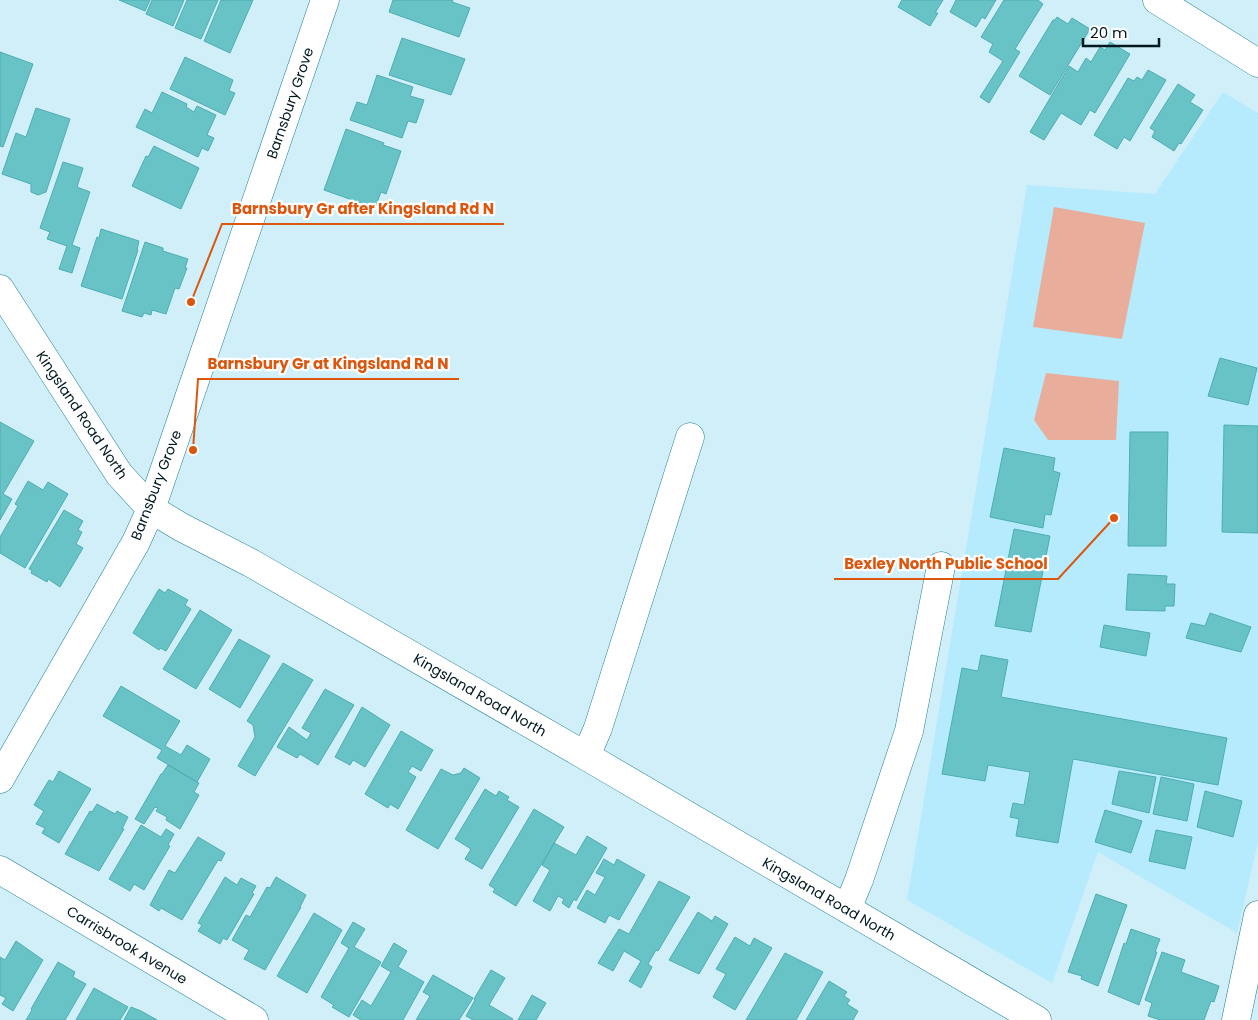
<svg xmlns="http://www.w3.org/2000/svg" width="1258" height="1020" viewBox="0 0 1258 1020" font-family="Poppins,sans-serif">
<rect width="100%" height="100%" fill="#d0eff9"/>
<path fill="#b5ebfc" d="M 1223,92 L 1258,113 L 1258,842 L 1237,933 L 1098,852 L 1052,983 L 907,900 L 1027,185 L 1155,194 Z"/>
<path fill="#e8ae9b" d="M 1054,207 L 1145,223 L 1122,339 L 1033,327 Z
M 1046,373 L 1119,381 L 1116,440 L 1048,440 L 1034,420 Z"/>
<path fill="#68c3c7" stroke="#4eadb1" d="M 119,0 L 150,0 L 145,11 Z
M 152,0 L 184,0 L 173,26 L 146,14 Z
M 187,0 L 218,0 L 201,39 L 175,28 Z
M 221,0 L 225,1 L 226,0 L 253,0 L 230,53 L 204,41 Z
M 393,0 L 453,0 L 452,2 L 470,8 L 459,37 L 389,12 Z
M 902,0 L 943,0 L 935,13 L 938,13 L 930,26 L 898,7 Z
M 956,0 L 996,0 L 985,19 L 982,17 L 976,27 L 950,12 Z
M 1004,0 L 1038,0 L 1043,4 L 1015,49 L 1020,52 L 989,103 L 980,97 L 1003,61 L 989,52 L 993,44 L 981,37 Z
M 1057,17 L 1068,24 L 1072,18 L 1090,29 L 1050,95 L 1019,76 L 1053,20 L 1055,20 Z
M 402,38 L 465,59 L 451,95 L 389,75 Z
M 1110,42 L 1130,54 L 1095,113 L 1090,110 L 1081,125 L 1061,113 L 1044,140 L 1030,132 L 1069,66 L 1078,72 L 1086,58 L 1091,62 L 1100,47 L 1105,50 Z
M 0,52 L 33,64 L 3,147 L 0,146 Z
M 185,57 L 233,80 L 229,91 L 235,93 L 225,115 L 170,89 Z
M 1148,70 L 1166,80 L 1130,141 L 1124,137 L 1117,149 L 1094,135 L 1128,78 L 1134,81 L 1137,77 L 1142,80 Z
M 377,75 L 413,87 L 410,96 L 424,100 L 416,123 L 408,121 L 402,138 L 350,120 L 357,102 L 367,105 Z
M 1178,84 L 1195,95 L 1190,102 L 1203,110 L 1181,144 L 1179,143 L 1174,151 L 1152,137 L 1155,131 L 1150,128 Z
M 162,92 L 187,104 L 186,107 L 194,112 L 197,106 L 216,115 L 207,135 L 214,138 L 208,151 L 202,148 L 198,157 L 136,127 L 145,109 L 152,113 Z
M 36,108 L 70,119 L 46,192 L 38,195 L 31,192 L 31,184 L 2,174 L 16,133 L 26,137 Z
M 346,129 L 384,143 L 383,145 L 401,151 L 386,194 L 381,192 L 375,208 L 324,190 Z
M 154,146 L 199,168 L 181,209 L 132,186 L 146,156 L 148,157 Z
M 63,162 L 83,168 L 77,187 L 90,192 L 72,245 L 80,248 L 72,273 L 59,269 L 67,246 L 47,239 L 50,232 L 40,228 Z
M 101,229 L 139,241 L 137,250 L 138,250 L 122,299 L 81,286 L 97,237 L 99,238 Z
M 145,242 L 163,248 L 163,251 L 188,259 L 185,268 L 187,268 L 179,289 L 175,288 L 166,314 L 152,310 L 151,315 L 144,313 L 142,317 L 122,311 Z
M 1220,358 L 1257,368 L 1248,405 L 1208,396 Z
M 0,422 L 34,441 L 3,494 L 12,499 L 0,520 Z
M 1224,425 L 1258,426 L 1258,533 L 1222,532 Z
M 1130,432 L 1168,432 L 1166,546 L 1128,546 Z
M 1004,448 L 1055,458 L 1053,471 L 1060,473 L 1051,515 L 1045,514 L 1043,528 L 990,517 Z
M 28,481 L 43,490 L 48,482 L 68,494 L 25,568 L 0,553 L 0,537 L 18,506 L 15,504 Z
M 64,510 L 83,521 L 78,530 L 82,532 L 76,544 L 83,548 L 60,587 L 48,579 L 47,582 L 31,573 L 32,570 L 29,569 Z
M 1014,529 L 1050,536 L 1031,632 L 995,626 Z
M 1128,574 L 1167,576 L 1166,584 L 1175,584 L 1174,606 L 1165,606 L 1165,611 L 1126,610 Z
M 159,589 L 165,593 L 168,589 L 188,600 L 185,605 L 191,609 L 166,651 L 160,648 L 159,650 L 133,633 Z
M 200,610 L 232,630 L 196,689 L 163,669 Z
M 1210,613 L 1251,627 L 1241,652 L 1186,638 L 1191,623 L 1205,626 Z
M 1104,625 L 1150,633 L 1146,656 L 1100,647 Z
M 239,639 L 270,656 L 240,708 L 209,689 Z
M 981,655 L 1008,660 L 1001,697 L 1227,738 L 1218,785 L 1073,759 L 1058,843 L 1016,836 L 1019,819 L 1010,817 L 1013,803 L 1024,805 L 1030,772 L 988,765 L 985,781 L 942,774 L 962,668 L 978,671 Z
M 283,663 L 313,680 L 255,776 L 238,766 L 255,737 L 253,725 L 247,721 Z
M 121,686 L 180,721 L 165,746 L 181,755 L 187,745 L 210,759 L 197,782 L 157,758 L 162,750 L 103,716 Z
M 325,689 L 354,705 L 318,765 L 300,754 L 297,758 L 277,747 L 289,727 L 307,740 L 311,733 L 302,728 Z
M 362,707 L 390,725 L 365,767 L 353,760 L 350,765 L 335,757 Z
M 401,731 L 433,750 L 421,771 L 412,766 L 408,772 L 416,777 L 398,809 L 390,804 L 388,808 L 365,794 Z
M 168,765 L 199,783 L 194,792 L 199,795 L 180,829 L 166,820 L 167,817 L 156,811 L 158,808 L 155,807 L 144,824 L 135,819 L 161,774 L 162,774 Z
M 464,768 L 480,778 L 438,849 L 406,830 L 441,769 L 453,775 L 461,773 Z
M 59,771 L 91,789 L 59,843 L 42,833 L 45,828 L 36,824 L 44,811 L 34,805 L 49,780 L 53,782 Z
M 1119,771 L 1156,777 L 1149,813 L 1112,804 Z
M 1161,777 L 1194,784 L 1187,821 L 1153,814 Z
M 485,789 L 496,796 L 499,791 L 509,797 L 507,800 L 519,807 L 482,869 L 465,859 L 471,849 L 455,839 Z
M 1205,791 L 1242,801 L 1233,837 L 1197,827 Z
M 97,804 L 115,814 L 117,811 L 128,817 L 122,829 L 124,829 L 99,871 L 65,854 L 90,811 L 92,812 Z
M 534,809 L 564,827 L 516,906 L 493,892 L 495,889 L 489,885 Z
M 1105,810 L 1142,821 L 1131,853 L 1095,842 Z
M 141,825 L 161,837 L 166,829 L 174,834 L 168,845 L 170,846 L 144,890 L 134,884 L 130,891 L 109,879 Z
M 1156,830 L 1192,837 L 1185,869 L 1149,861 Z
M 587,836 L 607,848 L 576,901 L 574,899 L 569,908 L 562,903 L 564,899 L 558,896 L 550,911 L 533,901 L 550,870 L 542,865 L 554,843 L 576,855 Z
M 198,837 L 225,853 L 221,861 L 218,860 L 182,920 L 161,908 L 159,911 L 150,905 L 169,870 L 175,873 Z
M 604,859 L 614,865 L 617,859 L 645,875 L 619,920 L 609,915 L 605,923 L 577,908 L 587,890 L 595,895 L 605,877 L 596,873 Z
M 225,877 L 237,885 L 241,878 L 256,886 L 252,893 L 254,894 L 227,940 L 223,938 L 220,944 L 198,931 L 202,925 L 198,923 Z
M 276,877 L 306,895 L 300,907 L 301,907 L 265,970 L 244,959 L 249,950 L 232,940 L 246,915 L 250,917 L 267,887 L 270,888 Z
M 659,881 L 690,897 L 658,951 L 656,950 L 648,964 L 652,967 L 641,988 L 629,981 L 641,961 L 624,951 L 613,971 L 598,963 L 619,929 L 629,934 Z
M 1096,894 L 1127,905 L 1098,986 L 1081,979 L 1082,976 L 1068,972 Z
M 698,912 L 712,921 L 715,916 L 728,924 L 699,974 L 669,960 Z
M 314,913 L 342,930 L 307,993 L 277,976 Z
M 353,922 L 365,929 L 354,947 L 381,962 L 349,1017 L 332,1007 L 334,1005 L 321,997 L 349,948 L 341,943 Z
M 1131,929 L 1160,939 L 1155,952 L 1157,952 L 1139,1005 L 1108,992 L 1124,943 L 1126,944 Z
M 735,937 L 750,946 L 754,938 L 772,948 L 735,1010 L 713,997 L 726,974 L 716,969 Z
M 16,941 L 43,960 L 13,1011 L 2,1004 L 6,998 L 0,995 L 0,957 L 5,960 Z
M 394,943 L 407,951 L 398,967 L 424,982 L 403,1020 L 361,1020 L 353,1015 L 362,1000 L 371,1006 L 391,972 L 381,966 Z
M 1162,952 L 1185,960 L 1181,972 L 1219,986 L 1214,1002 L 1211,1001 L 1204,1020 L 1160,1020 L 1148,1016 L 1152,1003 L 1145,1000 Z
M 785,953 L 823,972 L 796,1020 L 746,1020 Z
M 58,962 L 75,972 L 73,977 L 86,984 L 65,1020 L 26,1020 L 32,1010 L 31,1009 Z
M 491,970 L 505,978 L 489,1005 L 513,1019 L 512,1020 L 473,1020 L 466,1016 L 475,1000 L 474,999 Z
M 433,975 L 473,998 L 459,1020 L 416,1020 L 430,996 L 423,992 Z
M 829,981 L 847,992 L 844,996 L 850,1000 L 847,1004 L 858,1011 L 853,1020 L 806,1020 Z
M 94,988 L 128,1007 L 120,1020 L 76,1020 Z
M 532,995 L 546,1003 L 536,1020 L 518,1020 Z
M 131,1007 L 141,1011 L 157,1020 L 124,1020 Z"/>
<g fill="none" stroke-linecap="round" stroke-linejoin="round">
<defs>
<path id="minor" d="M 1157,0 L 1258,63
M 0,289 L 119,474 L 151,509 L 181,527 L 251,563 L 586,756 L 1037,1020
M 586,756 L 598,728 L 690,437
M 0,779 L 136,542 L 151,509 L 325,0
M 0,870 L 254,1020
M 847,909 L 859,880 L 909,731 L 941,566
M 1236,1020 L 1258,915"/>
</defs>
<use href="#minor" stroke="#207d94" stroke-width="29"/>
<use href="#minor" stroke="#fff" stroke-width="28"/>
</g>
<g text-anchor="middle" dominant-baseline="central" stroke-width="4.5" stroke-linejoin="round" paint-order="stroke">
<g font-size="14" fill="#00181f" stroke="#fff">
<text transform="translate(290 103) rotate(-71)">Barnsbury Grove</text>
<text transform="translate(82 415) rotate(56)">Kingsland Road North</text>
<text transform="translate(156 485) rotate(-69)">Barnsbury Grove</text>
<text transform="translate(480 695) rotate(30)">Kingsland Road North</text>
<text transform="translate(829 899) rotate(30)">Kingsland Road North</text>
<text transform="translate(127 945) rotate(31)">Carrisbrook Avenue</text>
</g>
</g>
<path fill="none" stroke="#dc560d" stroke-width="2" d="M191 302L222 224H504M193 450L198 379H459M1114 518L1058 579H834"/>
<g fill="#dc560d" stroke="#fff" stroke-width="2">
<circle cx="191" cy="302" r="5"/>
<circle cx="193" cy="450" r="5"/>
<circle cx="1114" cy="518" r="5"/>
</g>
<g font-size="15" text-anchor="middle" font-weight="bold" fill="#dc560d" stroke="#fff" stroke-width="4.5" stroke-linejoin="round" paint-order="stroke">
<text x="363" y="214">Barnsbury Gr after Kingsland Rd N</text>
<text x="328" y="369">Barnsbury Gr at Kingsland Rd N</text>
<text x="946" y="569">Bexley North Public School</text>
</g>
<path d="M1083 38v8h76v-8" fill="none" stroke="#00181f" stroke-width="2.5"/>
<text x="1090" y="38" font-size="15" fill="#00181f" stroke="#ffffff" stroke-width="4" paint-order="stroke">20 m</text>
</svg>
